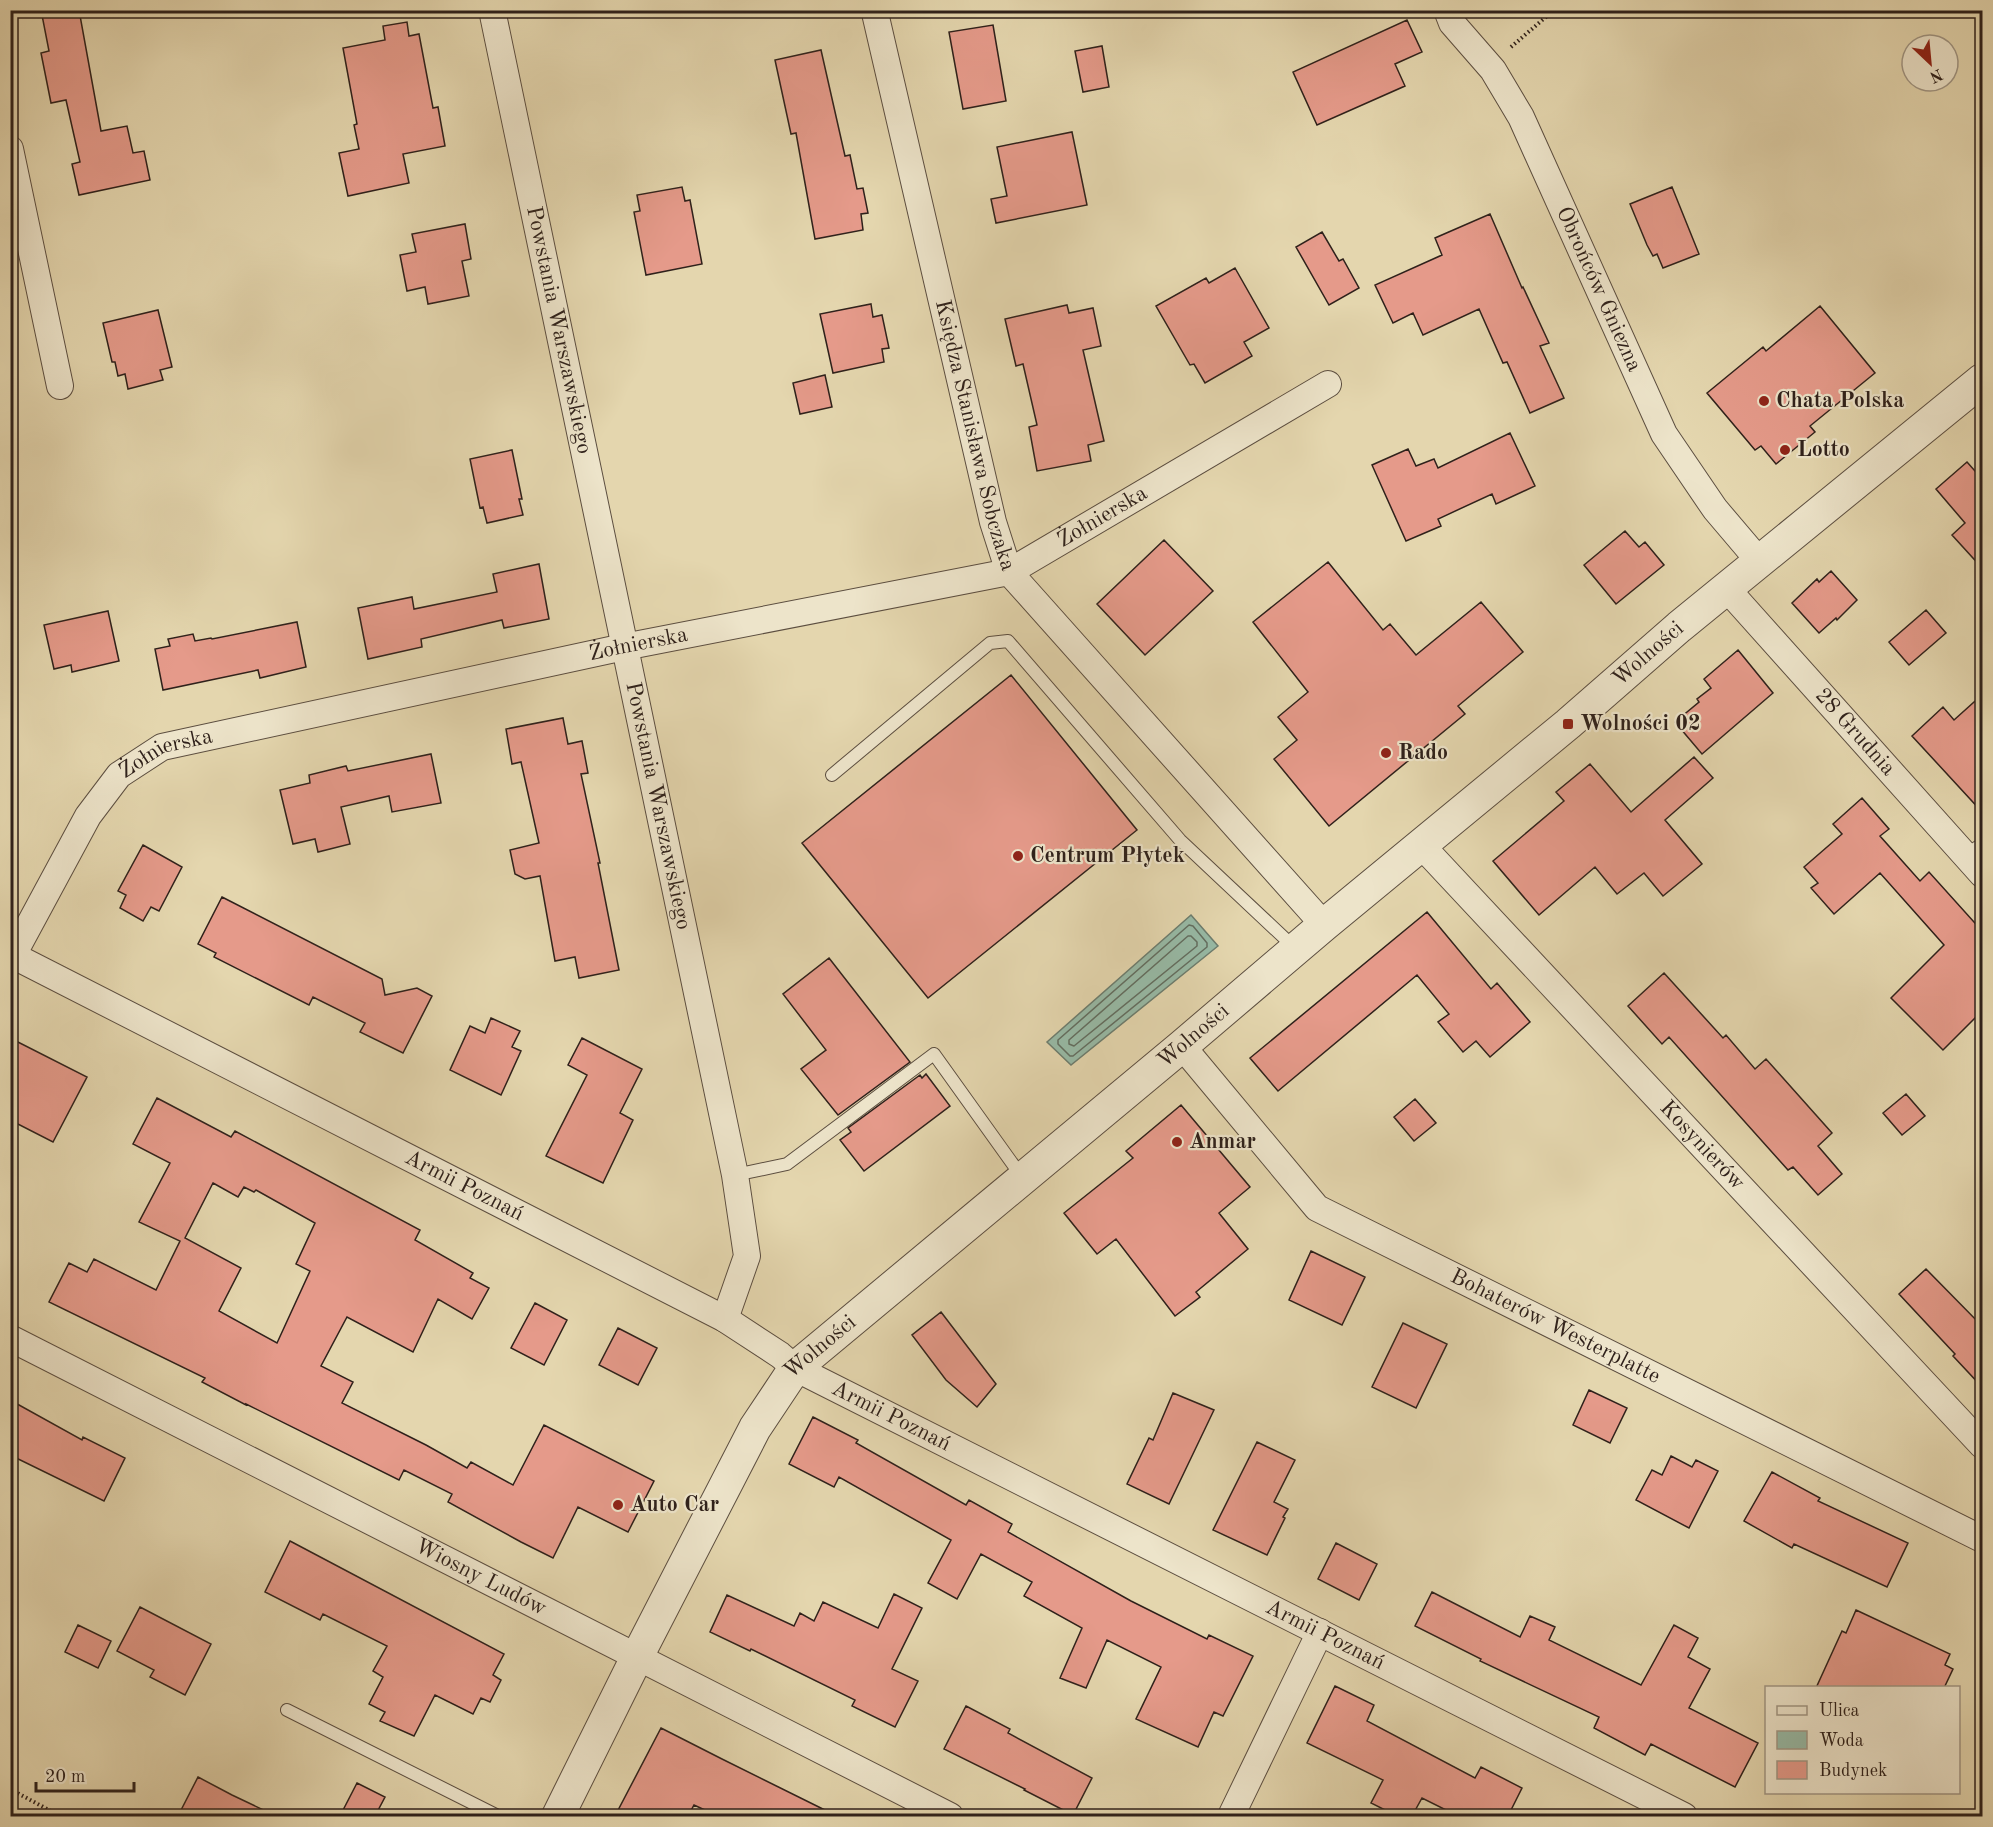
<svg xmlns="http://www.w3.org/2000/svg" width="1993" height="1827" viewBox="0 0 1993 1827" font-family="'Old Standard TT',serif">
<rect width="100%" height="100%" fill="#e4d6ae"/>
<filter id="stains"><feTurbulence type="fractalNoise" baseFrequency=".00333" numOctaves="4"/><feColorMatrix values="0 0 0 0 .2 0 0 0 0 .09 0 0 0 0 .02 0 0 0 .5 -.17"/></filter>
<radialGradient id="worn" r=".72"><stop offset=".6" stop-color="#630" stop-opacity="0"/><stop offset="1" stop-color="#630" stop-opacity=".3"/></radialGradient>
<path fill="#97baa6" stroke="#6d7d6e" stroke-width="1.5" d="M 1191,915 L 1218,946 L 1071,1065 L 1047,1042 Z"/>
<g fill="none" stroke-linecap="round" stroke-linejoin="round">
<path stroke="#636e60" stroke-width="1.5" d="M 1189,925 L 1193,926 L 1207,943 L 1207,947 L 1073,1056 L 1070,1056 L 1058,1044 L 1058,1040 Z
M 1188,936 L 1191,936 L 1197,942 L 1197,946 L 1074,1046 L 1069,1044 L 1069,1040 Z"/>
</g>
<path fill="#e59a8a" stroke="#2f211b" stroke-width="1.5" fill-rule="evenodd" d="M 41,10 L 79,10 L 101,131 L 127,126 L 133,153 L 144,151 L 150,180 L 79,195 L 72,164 L 80,162 L 66,100 L 51,103 L 41,53 L 49,51 Z
M 1407,20 L 1422,52 L 1395,64 L 1405,86 L 1317,125 L 1293,72 Z
M 407,22 L 409,36 L 419,34 L 433,108 L 438,107 L 445,146 L 403,154 L 409,183 L 348,196 L 339,153 L 359,149 L 354,125 L 357,124 L 343,48 L 385,40 L 383,26 Z
M 993,25 L 1006,101 L 963,109 L 949,32 Z
M 1102,46 L 1109,87 L 1083,92 L 1075,51 Z
M 821,50 L 845,156 L 850,155 L 857,189 L 863,188 L 868,213 L 861,214 L 863,230 L 815,239 L 796,133 L 791,134 L 775,60 Z
M 1072,132 L 1087,205 L 996,223 L 991,199 L 1007,196 L 997,147 Z
M 682,187 L 685,201 L 690,200 L 702,264 L 646,275 L 634,212 L 640,211 L 637,195 Z
M 1672,187 L 1699,254 L 1663,268 L 1657,254 L 1653,256 L 1647,245 L 1630,204 Z
M 1490,214 L 1522,288 L 1523,287 L 1549,343 L 1540,346 L 1564,398 L 1530,413 L 1507,362 L 1503,363 L 1479,309 L 1423,335 L 1413,313 L 1393,323 L 1375,285 L 1442,255 L 1435,238 Z
M 465,224 L 471,259 L 462,261 L 469,296 L 428,304 L 425,287 L 407,291 L 400,255 L 416,252 L 412,234 Z
M 1322,232 L 1339,261 L 1343,259 L 1359,288 L 1329,305 L 1296,247 Z
M 1235,268 L 1269,328 L 1244,342 L 1252,356 L 1205,383 L 1194,364 L 1190,365 L 1156,306 L 1206,278 L 1209,283 Z
M 871,304 L 873,317 L 882,315 L 889,348 L 882,349 L 884,362 L 833,373 L 820,314 Z
M 1067,305 L 1069,313 L 1093,308 L 1101,346 L 1083,350 L 1104,441 L 1088,445 L 1091,461 L 1037,471 L 1029,427 L 1037,425 L 1023,364 L 1016,366 L 1005,319 Z
M 1820,306 L 1875,373 L 1810,426 L 1815,432 L 1776,464 L 1761,446 L 1755,450 L 1707,393 L 1763,347 L 1766,351 Z
M 158,310 L 172,367 L 160,370 L 163,380 L 128,389 L 125,374 L 118,376 L 115,362 L 112,362 L 103,323 Z
M 825,375 L 832,407 L 800,414 L 793,383 Z
M 1510,433 L 1535,486 L 1496,504 L 1492,494 L 1438,519 L 1441,526 L 1406,541 L 1372,465 L 1408,449 L 1416,466 L 1434,459 L 1438,468 Z
M 512,450 L 522,499 L 519,499 L 523,515 L 487,523 L 483,507 L 480,508 L 470,459 Z
M 1967,462 L 1983,480 L 1983,569 L 1952,535 L 1965,523 L 1936,489 Z
M 1625,531 L 1639,547 L 1645,542 L 1664,565 L 1616,604 L 1584,565 Z
M 1164,540 L 1213,591 L 1145,655 L 1097,604 Z
M 1328,562 L 1383,630 L 1390,624 L 1416,655 L 1481,602 L 1523,652 L 1458,706 L 1465,714 L 1329,826 L 1274,759 L 1297,740 L 1278,717 L 1308,692 L 1253,622 Z
M 539,564 L 549,619 L 504,628 L 502,620 L 421,639 L 422,647 L 368,659 L 358,608 L 412,597 L 414,609 L 497,592 L 493,574 Z
M 1831,571 L 1857,600 L 1837,620 L 1836,618 L 1819,633 L 1792,603 L 1817,579 L 1819,582 Z
M 1926,610 L 1946,633 L 1909,665 L 1889,642 Z
M 108,611 L 119,661 L 72,672 L 71,665 L 54,669 L 44,625 Z
M 297,622 L 306,667 L 260,678 L 258,670 L 163,690 L 155,649 L 170,646 L 168,639 L 193,634 L 195,641 L 211,638 L 212,639 Z
M 1738,650 L 1773,693 L 1702,754 L 1675,722 L 1699,702 L 1697,699 L 1711,688 L 1704,679 Z
M 1011,675 L 1137,830 L 928,998 L 802,843 Z
M 1983,694 L 1983,813 L 1912,736 L 1943,707 L 1954,720 Z
M 563,718 L 568,744 L 582,741 L 588,773 L 581,774 L 600,863 L 598,863 L 619,970 L 579,978 L 575,957 L 555,961 L 540,876 L 525,879 L 515,874 L 510,850 L 539,843 L 521,762 L 512,764 L 506,729 Z
M 431,754 L 441,803 L 392,812 L 389,796 L 341,807 L 350,844 L 318,852 L 315,839 L 293,844 L 280,790 L 310,783 L 309,775 L 346,766 L 348,771 Z
M 1694,757 L 1713,778 L 1665,820 L 1702,864 L 1663,896 L 1644,873 L 1617,894 L 1595,867 L 1539,915 L 1493,861 L 1564,801 L 1556,792 L 1590,764 L 1631,812 Z
M 1862,798 L 1889,829 L 1880,836 L 1920,881 L 1929,872 L 1983,932 L 1983,1010 L 1943,1050 L 1891,998 L 1944,945 L 1880,873 L 1834,914 L 1811,888 L 1818,883 L 1804,867 L 1842,834 L 1833,824 Z
M 143,845 L 182,867 L 159,911 L 151,907 L 143,921 L 120,908 L 126,895 L 118,891 Z
M 222,897 L 382,979 L 385,995 L 417,988 L 432,996 L 403,1053 L 360,1032 L 365,1023 L 313,997 L 309,1005 L 214,957 L 216,953 L 198,944 Z
M 1427,912 L 1491,989 L 1497,983 L 1530,1022 L 1490,1057 L 1476,1041 L 1463,1052 L 1438,1022 L 1449,1014 L 1417,975 L 1278,1091 L 1250,1058 Z
M 829,958 L 910,1062 L 838,1115 L 801,1069 L 826,1050 L 783,994 Z
M 1664,973 L 1723,1038 L 1726,1035 L 1755,1069 L 1766,1059 L 1832,1133 L 1818,1146 L 1842,1174 L 1818,1195 L 1793,1167 L 1788,1170 L 1669,1037 L 1662,1044 L 1628,1006 Z
M 491,1018 L 520,1031 L 512,1047 L 521,1051 L 501,1095 L 450,1070 L 470,1026 L 485,1033 Z
M 10,1038 L 87,1077 L 53,1142 L 10,1120 Z
M 582,1038 L 642,1069 L 620,1113 L 633,1120 L 603,1183 L 546,1156 L 587,1075 L 568,1065 Z
M 926,1074 L 950,1106 L 864,1171 L 840,1140 L 851,1132 L 848,1128 L 920,1075 L 922,1078 Z
M 1906,1094 L 1925,1116 L 1902,1135 L 1883,1113 Z
M 157,1098 L 231,1137 L 235,1131 L 420,1230 L 415,1240 L 473,1273 L 470,1278 L 489,1288 L 472,1319 L 438,1299 L 413,1352 L 347,1317 L 321,1366 L 353,1382 L 342,1403 L 426,1445 L 467,1468 L 471,1462 L 513,1485 L 544,1425 L 654,1481 L 628,1532 L 578,1507 L 553,1558 L 521,1542 L 448,1502 L 452,1494 L 404,1470 L 399,1480 L 246,1404 L 246,1405 L 202,1382 L 205,1378 L 49,1302 L 69,1263 L 87,1272 L 94,1259 L 156,1290 L 180,1241 L 139,1222 L 170,1163 L 133,1144 ZM 213,1183 L 238,1197 L 244,1187 L 254,1192 L 256,1190 L 315,1223 L 296,1264 L 310,1271 L 277,1343 L 219,1311 L 241,1268 L 185,1238 Z
M 1415,1099 L 1436,1123 L 1414,1141 L 1394,1117 Z
M 1181,1105 L 1250,1187 L 1219,1213 L 1248,1249 L 1196,1292 L 1200,1297 L 1175,1316 L 1116,1239 L 1097,1254 L 1064,1213 L 1133,1158 L 1126,1151 Z
M 1311,1251 L 1365,1277 L 1342,1325 L 1289,1300 Z
M 1926,1269 L 1983,1327 L 1983,1388 L 1953,1356 L 1955,1354 L 1899,1294 Z
M 535,1303 L 567,1320 L 544,1365 L 511,1348 Z
M 941,1312 L 996,1384 L 977,1407 L 946,1380 L 912,1335 Z
M 1403,1323 L 1447,1344 L 1416,1408 L 1372,1387 Z
M 618,1328 L 657,1348 L 638,1385 L 599,1365 Z
M 1589,1390 L 1627,1408 L 1610,1443 L 1573,1425 Z
M 1173,1393 L 1214,1410 L 1169,1504 L 1127,1484 L 1149,1438 L 1153,1440 Z
M 10,1400 L 82,1440 L 83,1437 L 125,1458 L 104,1501 L 10,1455 Z
M 813,1417 L 858,1440 L 856,1443 L 966,1505 L 969,1500 L 1012,1524 L 1008,1532 L 1131,1601 L 1207,1639 L 1209,1635 L 1253,1656 L 1223,1716 L 1214,1712 L 1198,1747 L 1136,1719 L 1161,1667 L 1107,1640 L 1086,1688 L 1060,1678 L 1082,1628 L 1024,1596 L 1032,1582 L 981,1554 L 957,1599 L 928,1583 L 951,1540 L 839,1477 L 834,1487 L 789,1464 Z
M 1257,1442 L 1295,1460 L 1274,1502 L 1288,1509 L 1283,1517 L 1285,1518 L 1267,1555 L 1213,1530 Z
M 1671,1456 L 1692,1467 L 1696,1460 L 1718,1471 L 1689,1528 L 1636,1500 L 1652,1470 L 1662,1475 Z
M 1772,1472 L 1820,1498 L 1818,1501 L 1908,1543 L 1887,1587 L 1794,1544 L 1792,1548 L 1744,1521 Z
M 290,1541 L 504,1654 L 493,1675 L 501,1680 L 490,1702 L 481,1698 L 473,1714 L 435,1695 L 414,1736 L 380,1721 L 385,1712 L 369,1704 L 383,1677 L 373,1671 L 387,1646 L 323,1614 L 320,1620 L 265,1592 Z
M 1336,1543 L 1377,1564 L 1359,1600 L 1318,1579 Z
M 1432,1592 L 1520,1637 L 1530,1616 L 1555,1627 L 1549,1640 L 1641,1685 L 1674,1625 L 1698,1638 L 1688,1657 L 1710,1669 L 1689,1708 L 1758,1743 L 1735,1787 L 1651,1744 L 1645,1755 L 1594,1728 L 1599,1717 L 1480,1661 L 1481,1659 L 1415,1626 Z
M 894,1594 L 922,1608 L 892,1669 L 918,1681 L 895,1727 L 852,1706 L 855,1700 L 751,1649 L 750,1651 L 710,1632 L 727,1595 L 794,1626 L 800,1613 L 814,1621 L 823,1602 L 878,1628 Z
M 140,1607 L 211,1644 L 185,1695 L 150,1677 L 154,1670 L 117,1651 Z
M 1856,1610 L 1950,1654 L 1945,1665 L 1953,1669 L 1944,1688 L 1816,1688 L 1842,1631 L 1846,1633 Z
M 78,1625 L 111,1641 L 98,1668 L 65,1652 Z
M 1335,1686 L 1374,1705 L 1367,1721 L 1475,1778 L 1481,1767 L 1522,1788 L 1508,1816 L 1458,1816 L 1422,1798 L 1412,1816 L 1397,1816 L 1371,1803 L 1383,1780 L 1307,1743 Z
M 966,1706 L 1010,1729 L 1008,1733 L 1092,1778 L 1073,1815 L 1024,1790 L 1025,1789 L 944,1749 Z
M 661,1728 L 722,1759 L 837,1816 L 718,1816 L 694,1805 L 688,1816 L 615,1816 Z
M 198,1777 L 232,1795 L 276,1816 L 178,1816 Z
M 357,1783 L 385,1797 L 375,1816 L 340,1816 Z"/>
<g fill="none" stroke-linecap="round" stroke-linejoin="round">
<defs>
<path id="service" d="M 832,775 L 990,643 L 1008,641 L 1180,840 L 1295,948
M 1966,855 L 1982,844
M 735,1175 L 787,1164 L 934,1054 L 1022,1177
M 287,1710 L 498,1816"/>
<g id="minor">
<path id="s1" d="M 492,10 L 735,1175 L 747,1256 L 725,1319"/>
<path id="s2" d="M 1447,10 L 1452,23 L 1493,70 L 1521,117 L 1664,434 L 1715,509 L 1760,562"/>
<path id="s3" d="M 875,13 L 993,522 L 1009,572 L 1324,925"/>
<path d="M 10,149 L 60,386"/>
<path id="s4" d="M 1727,589 L 1982,874"/>
<path id="s5" d="M 1422,846 L 1982,1445"/>
<path id="s6" d="M 10,954 L 725,1319 L 780,1355 L 795,1368 L 1684,1816"/>
<path id="s7" d="M 13,955 L 88,816 L 119,775 L 162,747 L 624,647 L 1009,572 L 1328,384"/>
<path id="s8" d="M 1182,1046 L 1317,1208 L 1982,1539"/>
<path id="s9" d="M 10,1338 L 950,1816"/>
<path d="M 1231,1816 L 1320,1632"/>
</g>
<g id="tertiary">
<path id="s10" d="M 558,1816 L 637,1657 L 755,1428 L 795,1368 L 1182,1046 L 1324,925 L 1568,724 L 1679,627 L 1982,380"/>
</g>
</defs>
<use href="#service" stroke="#5c4e40" stroke-width="14"/>
<use href="#minor" stroke="#5c4e40" stroke-width="28"/>
<use href="#tertiary" stroke="#5c4e40" stroke-width="34"/>
<path stroke="#2f211b" stroke-width="4" stroke-dasharray="1.5 3" stroke-linecap="butt" d="M 1511,47 L 1554,10
M 10,1789 L 60,1816"/>
<use href="#service" stroke="#ede4ca" stroke-width="12"/>
<use href="#minor" stroke="#ede4ca" stroke-width="26"/>
<use href="#tertiary" stroke="#ede4ca" stroke-width="32"/>
</g>
<g fill="#8f2418" stroke="#ede4ca" stroke-width="2">
<circle cx="1764" cy="401" r="6"/>
<circle cx="1785" cy="450" r="6"/>
<rect x="1562" y="718" width="12" height="12" rx="3"/>
<circle cx="1386" cy="753" r="6"/>
<circle cx="1018" cy="856" r="6"/>
<circle cx="1177" cy="1142" r="6"/>
<circle cx="618" cy="1505" r="6"/>
</g>
<g text-anchor="middle" dominant-baseline="central" stroke-width="4.5" stroke-linejoin="round" paint-order="stroke">
<g font-size="22" fill="#2f211b" stroke="#ede4ca">
<text stroke="none"><textPath href="#s2" startOffset="320">Obrońców Gniezna</textPath></text>
<text stroke="none"><textPath href="#s1" startOffset="327">Powstania Warszawskiego</textPath></text>
<text stroke="none"><textPath href="#s3" startOffset="434">Księdza Stanisława Sobczaka</textPath></text>
<text stroke="none"><textPath href="#s7" startOffset="1234">Żołnierska</textPath></text>
<text stroke="none"><textPath href="#s7" startOffset="748">Żołnierska</textPath></text>
<text stroke="none"><textPath href="#s10" startOffset="1620">Wolności</textPath></text>
<text stroke="none"><textPath href="#s4" startOffset="192">28 Grudnia</textPath></text>
<text stroke="none"><textPath href="#s7" startOffset="262">Żołnierska</textPath></text>
<text stroke="none"><textPath href="#s1" startOffset="813">Powstania Warszawskiego</textPath></text>
<text stroke="none"><textPath href="#s10" startOffset="1026">Wolności</textPath></text>
<text stroke="none"><textPath href="#s5" startOffset="410">Kosynierów</textPath></text>
<text stroke="none"><textPath href="#s6" startOffset="510">Armii Poznań</textPath></text>
<text stroke="none"><textPath href="#s8" startOffset="477">Bohaterów Westerplatte</textPath></text>
<text stroke="none"><textPath href="#s10" startOffset="540">Wolności</textPath></text>
<text stroke="none"><textPath href="#s6" startOffset="996">Armii Poznań</textPath></text>
<text stroke="none"><textPath href="#s9" startOffset="528">Wiosny Ludów</textPath></text>
<text stroke="none"><textPath href="#s6" startOffset="1482">Armii Poznań</textPath></text>
</g>
<g font-size="22" font-weight="bold" fill="#2f211b" stroke="#ede4ca" text-anchor="start">
<text x="1776" y="401">Chata Polska</text>
<text x="1797" y="450">Lotto</text>
<text x="1580" y="724">Wolności 02</text>
<text x="1398" y="753">Rado</text>
<text x="1030" y="856">Centrum Płytek</text>
<text x="1189" y="1142">Anmar</text>
<text x="630" y="1505">Auto Car</text>
</g>
</g>
<rect width="1993" height="1827" fill="none" stroke="#e4d6ae" stroke-width="36"/>
<rect x="12" y="12" width="1969" height="1803" fill="none" stroke="#2f211b" stroke-width="3"/>
<rect x="18" y="18" width="1957" height="1791" fill="none" stroke="#2f211b" stroke-width="1.5"/>
<rect x="1765" y="1686" width="195" height="108" fill="#ede4ca" stroke="#a19684" stroke-width="1.5"/>
<rect x="1777" y="1706" width="30" height="9" fill="#ede4ca" stroke="#a19684" stroke-width="1.5"/>
<text x="1819" y="1716" font-size="18" fill="#2f211b">Ulica</text>
<rect x="1777" y="1731" width="30" height="18" fill="#97baa6" stroke="#a19684" stroke-width="1.5"/>
<text x="1819" y="1746" font-size="18" fill="#2f211b">Woda</text>
<rect x="1777" y="1761" width="30" height="18" fill="#e59a8a" stroke="#a19684" stroke-width="1.5"/>
<text x="1819" y="1776" font-size="18" fill="#2f211b">Budynek</text>
<g transform="translate(1930 63) rotate(154)"><circle r="28" fill="#ede4ca" stroke="#a19684" stroke-width="1.5"/>
<path d="M0-4.5L10 22L0 15L-10 22Z" fill="#8f2418"/>
<text y="-9" font-size="16" font-weight="bold" text-anchor="middle" fill="#2f211b">N</text>
</g>
<path d="M36 1782v9h98v-9" fill="none" stroke="#2f211b" stroke-width="3"/>
<text x="45" y="1782" font-size="18" fill="#2f211b" stroke="#ede4ca" stroke-width="4.5" paint-order="stroke">20 m</text>
<rect width="100%" height="100%" filter="url(#stains)"/>
<rect width="100%" height="100%" fill="url(#worn)"/>
</svg>
